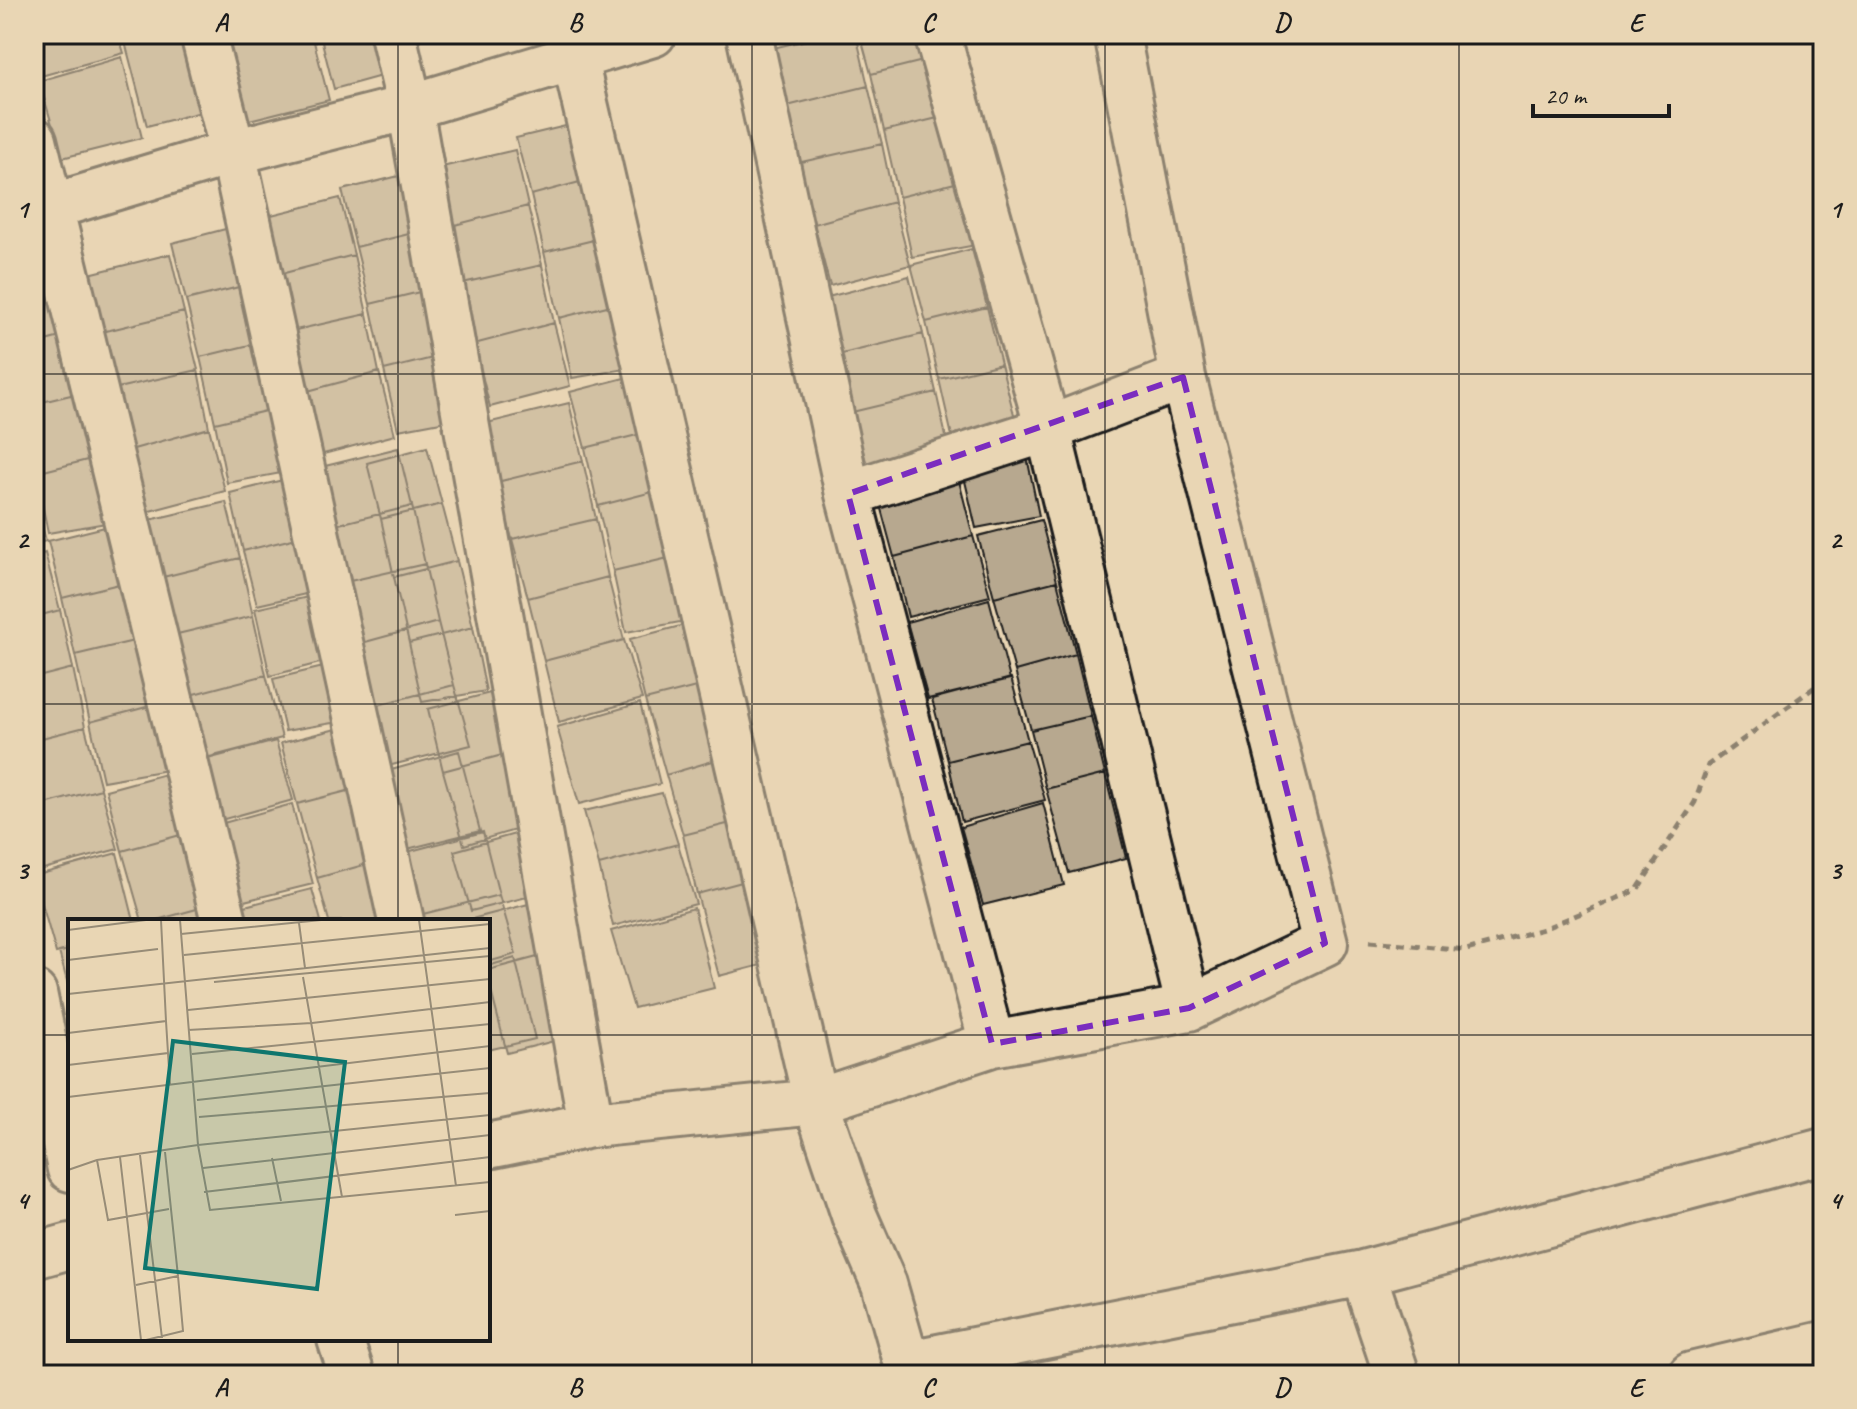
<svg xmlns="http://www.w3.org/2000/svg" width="1857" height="1409" viewBox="0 0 1857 1409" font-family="Caveat,sans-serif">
<rect width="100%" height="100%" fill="#e9d6b4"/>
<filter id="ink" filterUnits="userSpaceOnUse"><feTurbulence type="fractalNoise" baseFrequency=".0125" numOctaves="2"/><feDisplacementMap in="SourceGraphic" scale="16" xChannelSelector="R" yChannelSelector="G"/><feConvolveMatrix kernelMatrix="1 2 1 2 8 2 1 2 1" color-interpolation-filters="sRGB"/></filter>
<g filter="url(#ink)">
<path fill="#b7a88f" stroke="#1c1c1c" stroke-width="2" d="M 34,34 L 118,34 L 124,53 L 41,76 L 34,46 Z
M 123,34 L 159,34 L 125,42 Z
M 159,34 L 186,34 L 205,111 L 147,126 L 125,42 Z
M 259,34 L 312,34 L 329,100 L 249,120 L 226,43 Z
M 320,34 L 382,34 L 392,73 L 334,89 Z
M 831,34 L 856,34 L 868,86 L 783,107 L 769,49 Z
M 860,34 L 925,34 L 931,59 L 871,74 Z
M 122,57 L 142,138 L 62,158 L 39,81 Z
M 931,59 L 946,116 L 884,131 L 871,74 Z
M 868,86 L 882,144 L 797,163 L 783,107 Z
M 946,116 L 963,181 L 899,197 L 884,131 Z
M 578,123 L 591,179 L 531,195 L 516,138 Z
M 882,144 L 894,202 L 814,224 L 797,163 Z
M 515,150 L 528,206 L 443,228 L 429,170 Z
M 403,175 L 417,232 L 356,247 L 342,190 Z
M 591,179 L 606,237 L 544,252 L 531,195 Z
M 963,181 L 976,245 L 912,257 L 899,197 Z
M 340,198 L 354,255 L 269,277 L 255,219 Z
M 894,202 L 910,265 L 830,286 L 814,224 Z
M 528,206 L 542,265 L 458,284 L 443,228 Z
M 233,227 L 247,285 L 186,300 L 172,243 Z
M 417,232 L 432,289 L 370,304 L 356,247 Z
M 606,237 L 623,302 L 559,318 L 544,252 Z
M 972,249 L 987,307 L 926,322 L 911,265 Z
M 170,254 L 184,312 L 98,333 L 85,275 Z
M 354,255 L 367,314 L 282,333 L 269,277 Z
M 542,265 L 554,323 L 474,344 L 458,284 Z
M 909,276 L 923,334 L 838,355 L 824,298 Z
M 54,278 L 68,335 L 34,344 L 34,283 Z
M 247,285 L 262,342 L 200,357 L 186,300 Z
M 432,289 L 449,354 L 384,370 L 370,304 Z
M 623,302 L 637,367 L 572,378 L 559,318 Z
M 987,307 L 1001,364 L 939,379 L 926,322 Z
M 184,312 L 198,370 L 113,389 L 98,333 Z
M 367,314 L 379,372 L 300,393 L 282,333 Z
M 554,323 L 570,386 L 490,407 L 474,344 Z
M 923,334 L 936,392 L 852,412 L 838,355 Z
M 68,335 L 83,392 L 34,404 L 34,344 Z
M 262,342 L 278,408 L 215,423 L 200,357 Z
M 449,354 L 462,418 L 398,430 L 384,370 Z
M 1001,364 L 1018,430 L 954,445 L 939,379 Z
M 198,370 L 209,428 L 130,450 L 113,389 Z
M 379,372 L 395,435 L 316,456 L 300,393 Z
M 632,376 L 645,433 L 585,448 L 570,392 Z
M 83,392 L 99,457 L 36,473 L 34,404 Z
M 936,392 L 949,450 L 869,472 L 852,412 Z
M 569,403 L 583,461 L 497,482 L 483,424 Z
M 278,408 L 292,471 L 227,483 L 215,423 Z
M 209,428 L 225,491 L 146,512 L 130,450 Z
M 645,433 L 660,490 L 598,506 L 585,448 Z
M 427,447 L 442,504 L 381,519 L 367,463 Z
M 398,448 L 412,506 L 327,527 L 313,469 Z
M 1026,452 L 1039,516 L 976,528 L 962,468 Z
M 99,457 L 112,522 L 48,533 L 36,473 Z
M 583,461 L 596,519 L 512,539 L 497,482 Z
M 957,473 L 973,536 L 894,557 L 877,494 Z
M 291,478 L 305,536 L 243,551 L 230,493 Z
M 660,490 L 677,556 L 613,571 L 598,506 Z
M 34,494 L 46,541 L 34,544 Z
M 226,502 L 240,558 L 155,579 L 141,522 Z
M 442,504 L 457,561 L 394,577 L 381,519 Z
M 412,506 L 425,564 L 341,583 L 327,527 Z
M 596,519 L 608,577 L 528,598 L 512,539 Z
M 1041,520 L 1057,581 L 994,597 L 978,536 Z
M 109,526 L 123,583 L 62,598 L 48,541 Z
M 305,536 L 319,591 L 257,605 L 243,551 Z
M 973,536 L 990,596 L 908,617 L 894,557 Z
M 45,553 L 60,610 L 34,617 L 34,556 Z
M 677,556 L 691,620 L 626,632 L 613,571 Z
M 240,558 L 253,616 L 169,636 L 155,579 Z
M 457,561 L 473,627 L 409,643 L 394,577 Z
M 425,564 L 438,622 L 358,644 L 341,583 Z
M 608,577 L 624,640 L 544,661 L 528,598 Z
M 1057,581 L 1076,654 L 1015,671 L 994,597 Z
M 123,583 L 138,640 L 75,655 L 62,598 Z
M 317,595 L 335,659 L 270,676 L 255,609 Z
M 989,599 L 1010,679 L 928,699 L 907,622 Z
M 60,610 L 73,668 L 34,678 L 34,617 Z
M 253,616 L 266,675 L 186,696 L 169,636 Z
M 438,622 L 454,685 L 374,706 L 358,644 Z
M 692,623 L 708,684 L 645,700 L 630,639 Z
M 473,627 L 486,691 L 422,702 L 409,643 Z
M 138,640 L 154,705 L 90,722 L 75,655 Z
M 624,640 L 642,699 L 559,722 L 544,661 Z
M 1076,654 L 1091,716 L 1031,730 L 1015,671 Z
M 336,664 L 350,720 L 285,731 L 273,679 Z
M 73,668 L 85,727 L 34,740 L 34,678 Z
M 266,675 L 282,738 L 202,759 L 186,696 Z
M 1011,678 L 1028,741 L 948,761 L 932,699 Z
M 708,684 L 726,757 L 666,775 L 645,700 Z
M 454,685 L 471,745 L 388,766 L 374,706 Z
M 490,693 L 506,754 L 443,771 L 428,709 Z
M 640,703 L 660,784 L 579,804 L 557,727 Z
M 154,705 L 167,770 L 103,781 L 90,722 Z
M 1091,716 L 1105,774 L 1046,789 L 1031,730 Z
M 85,727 L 101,789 L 34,807 L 34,740 Z
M 344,727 L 359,788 L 297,804 L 281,743 Z
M 276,741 L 293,800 L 210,823 L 196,762 Z
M 1028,741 L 1045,800 L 962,822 L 948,761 Z
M 459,751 L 480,831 L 399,851 L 377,774 Z
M 506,754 L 525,827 L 464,845 L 443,771 Z
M 726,757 L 743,820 L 683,835 L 666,775 Z
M 169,773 L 184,834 L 122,851 L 106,790 Z
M 1105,774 L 1126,858 L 1069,873 L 1046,789 Z
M 359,788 L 378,861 L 317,878 L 297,804 Z
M 101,789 L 118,849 L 36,871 L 34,807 Z
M 662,793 L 678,844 L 599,865 L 584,811 Z
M 1043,803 L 1064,885 L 983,905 L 961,827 Z
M 292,804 L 313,884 L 232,904 L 209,827 Z
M 743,820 L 757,878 L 697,894 L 683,835 Z
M 483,832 L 499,895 L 419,915 L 403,853 Z
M 184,834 L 204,907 L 153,921 L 142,921 L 122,851 Z
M 515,834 L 531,896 L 471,911 L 454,851 Z
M 678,844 L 696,904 L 613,926 L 599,865 Z
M 117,853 L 134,921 L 70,921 L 70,950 L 56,953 L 34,876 Z
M 378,861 L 394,921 L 329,921 L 317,878 Z
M 757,878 L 777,961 L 719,976 L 697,894 Z
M 312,889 L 321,921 L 236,921 L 233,909 Z
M 499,895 L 516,954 L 488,962 L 488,921 L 421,921 L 419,915 Z
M 532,903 L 545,955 L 488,970 L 488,921 L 473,921 L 472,919 Z
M 204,907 L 207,921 L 153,921 Z
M 694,908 L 714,988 L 634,1008 L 611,931 Z
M 70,949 L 70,992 L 59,952 Z
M 545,955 L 566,1038 L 507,1053 L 488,979 L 488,970 Z
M 515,958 L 535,1039 L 488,1050 L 488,966 Z"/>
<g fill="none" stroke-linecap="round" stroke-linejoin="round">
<defs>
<path id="minor" d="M 203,34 L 233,152 L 401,921
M 393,34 L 410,107 L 591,1125
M 569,34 L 816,1102 L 854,1215 L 884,1284 L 910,1375
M 749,34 L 848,494 L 992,1044
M 937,34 L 1048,429 L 1189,1008
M 34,140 L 224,921
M 34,212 L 233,152 L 410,107 L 653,34
M 848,494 L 1048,429 L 1183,377
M 34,993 L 70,1169
M 488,1146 L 591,1125 L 816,1102 L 992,1044 L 1189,1008 L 1325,943 L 1183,377 L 1117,34
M 34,1256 L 70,1246
M 1363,1273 L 1397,1375
M 340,1339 L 352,1375
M 908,1363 L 1363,1273 L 1823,1151
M 1691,1375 L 1823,1344"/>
</defs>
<use href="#minor" stroke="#1c1c1c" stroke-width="50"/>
<path stroke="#1c1c1c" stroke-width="5" stroke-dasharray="8 6" stroke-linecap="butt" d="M 1370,941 L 1466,950 L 1543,929 L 1637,890 L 1695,802 L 1708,765 L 1823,681"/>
<use href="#minor" stroke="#e9d6b4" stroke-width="44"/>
</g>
</g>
<path d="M0 0H1857V1409H0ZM 1183,377 L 1325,943 L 1189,1008 L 992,1044 L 848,494 Z" fill="#e9d6b4" fill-opacity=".55" fill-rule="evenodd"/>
<path fill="none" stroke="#7b2cbf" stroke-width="6" stroke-dasharray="16 10" stroke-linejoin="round" d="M 1183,377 L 1325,943 L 1189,1008 L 992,1044 L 848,494 Z"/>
<path fill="none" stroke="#1c1c1c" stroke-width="2" stroke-opacity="0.55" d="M 398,34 L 398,921M 752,34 L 752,1375M 1105,34 L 1105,1375M 1459,34 L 1459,1375M 34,374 L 1823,374M 34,704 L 1823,704M 34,1035 L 70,1035M 488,1035 L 1823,1035M 398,1339 L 398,1375"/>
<g transform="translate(68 919)">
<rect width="422" height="422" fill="#e9d6b4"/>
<path fill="none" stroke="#978c77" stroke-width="2" d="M 112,1 L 130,226 L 142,291 L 422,263M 351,1 L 388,267M 231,4 L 237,49M 0,11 L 78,1M 113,15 L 253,1M 116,36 L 422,5M 0,41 L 90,30M 235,58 L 274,278M 146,63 L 422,37M 0,75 L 422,29M 120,91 L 422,60M 120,111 L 244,104 L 422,83M 0,114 L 98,102 L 93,1M 100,134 L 102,166M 124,135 L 422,105M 0,146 L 100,134 L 98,102M 0,178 L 422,127M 129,181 L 422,149M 131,198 L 422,174M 72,236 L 94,419M 52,238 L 73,421M 204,239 L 213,282M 29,241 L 40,301 L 101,290M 135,249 L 422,216M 0,251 L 29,241 L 130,226 L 422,196M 136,273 L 422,238M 387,296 L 422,292M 68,366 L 110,357 L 97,233M 78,421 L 115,412 L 110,357"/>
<path fill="#0f766e" fill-opacity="0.15" stroke="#0f766e" stroke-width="4" d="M 105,122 L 277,143 L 249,370 L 77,349 Z"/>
<rect width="422" height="422" fill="none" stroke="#1c1c1c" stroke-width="4"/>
</g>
<rect width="1857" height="1409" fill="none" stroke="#e9d6b4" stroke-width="88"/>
<path d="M1533 104v12h136v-12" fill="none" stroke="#1c1c1c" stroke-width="4"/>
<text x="1545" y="104" font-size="24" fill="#1c1c1c" stroke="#e9d6b4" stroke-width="6" paint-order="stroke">20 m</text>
<rect x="44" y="44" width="1769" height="1321" fill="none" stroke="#1c1c1c" stroke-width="3"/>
<g font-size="26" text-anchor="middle" font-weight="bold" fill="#1c1c1c">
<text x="221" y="31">A</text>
<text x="575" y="31">B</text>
<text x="928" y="31">C</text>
<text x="1282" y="31">D</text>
<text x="1636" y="31">E</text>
<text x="22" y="218">1</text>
<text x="1835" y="218">1</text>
<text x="22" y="548">2</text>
<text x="1835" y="548">2</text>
<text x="22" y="879">3</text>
<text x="1835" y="879">3</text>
<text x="22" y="1209">4</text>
<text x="1835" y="1209">4</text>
<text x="221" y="1396">A</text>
<text x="575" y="1396">B</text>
<text x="928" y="1396">C</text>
<text x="1282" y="1396">D</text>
<text x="1636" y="1396">E</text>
</g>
</svg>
